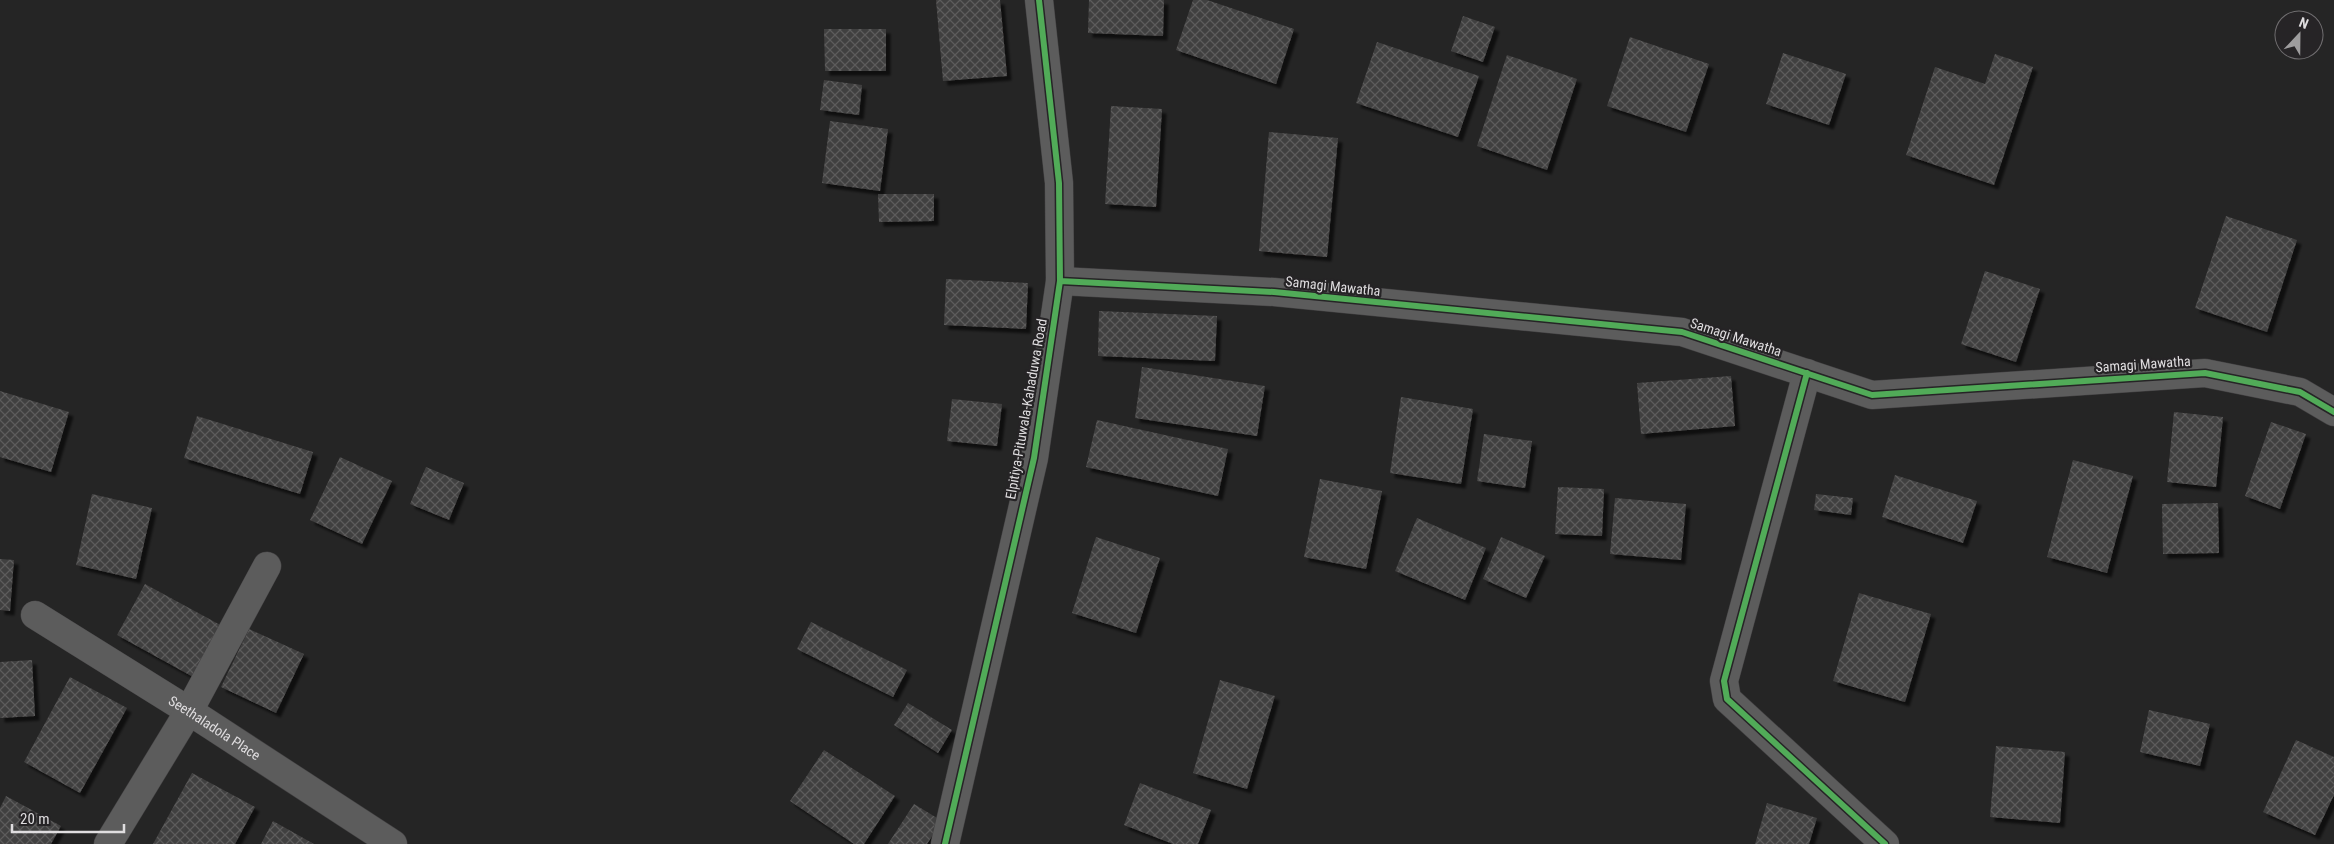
<svg xmlns="http://www.w3.org/2000/svg" width="2334" height="844" viewBox="0 0 2334 844" font-family="'Roboto Condensed',sans-serif">
<defs>
<pattern id="building-cross-hatch" width="8" height="8" patternUnits="userSpaceOnUse" patternTransform="scale(1.25)"><rect width="8" height="8" fill="#414040"/><path d="M0 0l8 8M0 8l8-8" fill="none" stroke="#5c5b5b"/></pattern>
<filter id="shadow"><feDropShadow dx="4.5" dy="4.5" stdDeviation="1" flood-color="#0009"/></filter>
</defs>
<rect width="100%" height="100%" fill="#252525"/>
<path fill="url(#building-cross-hatch)" filter="url(#shadow)" d="M 936,0 L 1000,0 L 1007,76 L 943,81 Z
M 1089,0 L 1164,0 L 1163,36 L 1088,33 Z
M 1193,0 L 1207,0 L 1294,29 L 1276,84 L 1176,50 Z
M 1463,16 L 1495,27 L 1483,62 L 1451,51 Z
M 824,29 L 886,29 L 886,71 L 825,71 Z
M 1630,37 L 1709,64 L 1686,132 L 1607,106 Z
M 1377,42 L 1479,76 L 1458,137 L 1356,103 Z
M 1783,53 L 1846,74 L 1829,125 L 1766,104 Z
M 1995,54 L 2033,67 L 1994,185 L 1906,155 L 1935,67 L 1985,84 Z
M 1507,55 L 1577,79 L 1547,170 L 1477,146 Z
M 824,80 L 862,85 L 859,115 L 820,110 Z
M 1111,106 L 1162,109 L 1156,207 L 1105,204 Z
M 830,121 L 888,129 L 880,191 L 822,183 Z
M 1269,132 L 1338,138 L 1327,257 L 1259,251 Z
M 878,194 L 934,194 L 934,221 L 879,222 Z
M 2226,216 L 2297,240 L 2267,332 L 2195,308 Z
M 1985,271 L 2040,289 L 2016,362 L 1961,344 Z
M 946,279 L 1028,283 L 1026,329 L 944,325 Z
M 1099,311 L 1217,316 L 1215,361 L 1098,356 Z
M 1142,367 L 1265,386 L 1257,436 L 1135,418 Z
M 1731,376 L 1735,426 L 1641,434 L 1637,383 Z
M 0,391 L 69,412 L 51,472 L 0,457 Z
M 1401,397 L 1473,409 L 1461,484 L 1390,473 Z
M 952,399 L 1002,404 L 997,446 L 947,441 Z
M 2174,412 L 2223,417 L 2216,487 L 2167,482 Z
M 197,416 L 313,452 L 300,494 L 184,458 Z
M 1097,420 L 1228,449 L 1218,496 L 1086,467 Z
M 2271,422 L 2306,434 L 2280,509 L 2245,496 Z
M 1484,434 L 1532,441 L 1525,488 L 1477,481 Z
M 340,457 L 392,481 L 362,544 L 310,520 Z
M 2073,460 L 2133,476 L 2107,573 L 2047,557 Z
M 426,467 L 464,483 L 449,520 L 410,504 Z
M 1895,475 L 1977,501 L 1963,543 L 1882,517 Z
M 1320,479 L 1382,491 L 1366,569 L 1304,557 Z
M 1558,487 L 1604,489 L 1602,536 L 1555,534 Z
M 92,494 L 152,508 L 136,579 L 76,565 Z
M 1816,494 L 1853,498 L 1851,515 L 1814,510 Z
M 1615,498 L 1686,504 L 1681,560 L 1610,554 Z
M 2218,503 L 2219,553 L 2163,554 L 2162,504 Z
M 1417,518 L 1486,548 L 1465,600 L 1395,571 Z
M 1096,537 L 1160,558 L 1136,633 L 1072,613 Z
M 1501,537 L 1545,556 L 1526,598 L 1483,579 Z
M 0,559 L 14,560 L 10,611 L 0,610 Z
M 145,584 L 224,627 L 195,678 L 117,635 Z
M 1859,593 L 1931,614 L 1905,702 L 1833,681 Z
M 811,622 L 907,670 L 893,697 L 797,649 Z
M 249,629 L 304,654 L 276,713 L 221,687 Z
M 32,660 L 35,716 L 0,718 L 0,662 Z
M 70,677 L 127,708 L 80,793 L 24,762 Z
M 1220,680 L 1275,696 L 1247,789 L 1193,773 Z
M 908,703 L 952,730 L 938,753 L 894,725 Z
M 2149,710 L 2210,724 L 2200,766 L 2140,752 Z
M 2296,740 L 2334,757 L 2334,795 L 2315,835 L 2263,812 Z
M 1996,746 L 2065,752 L 2060,823 L 1990,817 Z
M 824,750 L 895,796 L 864,844 L 854,844 L 790,801 Z
M 192,773 L 255,807 L 235,844 L 153,844 Z
M 1140,783 L 1211,810 L 1198,844 L 1173,844 L 1124,825 Z
M 6,796 L 61,826 L 51,844 L 0,844 L 0,808 Z
M 1767,803 L 1817,818 L 1809,844 L 1755,844 Z
M 914,804 L 942,821 L 927,844 L 888,844 Z
M 273,821 L 314,844 L 261,844 Z"/>
<g fill="none" stroke-linecap="round" stroke-linejoin="round">
<defs>
<g id="minor">
<path d="M 1060,281 L 1274,292 L 1682,332 L 1872,395 L 2205,373 L 2300,392 L 2334,412"/>
<path d="M 1807,373 L 1724,681 L 1727,699 L 1885,844"/>
<path id="s1" d="M 35,615 L 189,711 L 393,844"/>
<path d="M 108,844 L 189,711 L 267,566"/>
</g>
<path id="tertiary" d="M 945,844 L 1034,458 L 1060,281 L 1059,183 L 1039,0"/>
</defs>
<use href="#minor" stroke="#403f40" stroke-width="29"/>
<use href="#tertiary" stroke="#403f40" stroke-width="29"/>
<use href="#minor" stroke="#5c5c5c" stroke-width="28"/>
<use href="#tertiary" stroke="#5c5c5c" stroke-width="28"/>
<defs>
<path id="cycleway" d="M 1060,281 L 1274,292 L 1682,332 L 1872,395 L 2205,373 L 2300,392 L 2334,412
M 1807,373 L 1724,681 L 1727,699 L 1885,844
M 945,844 L 1034,458 L 1060,281 L 1059,183 L 1039,0"/>
</defs>
<use href="#cycleway" stroke="#262426" stroke-width="9"/>
<use href="#cycleway" stroke="#51ab58" stroke-width="6"/>
</g>
<g text-anchor="middle" dominant-baseline="central" stroke-width="4.5" stroke-linejoin="round" paint-order="stroke">
<g font-size="14" fill="#dfdddf" stroke="#262426">
<text transform="translate(1333 286) rotate(6)">Samagi Mawatha</text>
<text transform="translate(1736 337) rotate(18)">Samagi Mawatha</text>
<text transform="translate(2143 364) rotate(-4)">Samagi Mawatha</text>
<text transform="translate(1026 409) rotate(-80)">Elpitiya-Pituwala-Kahaduwa Road</text>
<text stroke="none"><textPath href="#s1" startOffset="212">Seethaladola Place</textPath></text>
</g>
</g>
<g transform="translate(2299 35) rotate(22)"><circle r="24" fill="#262426" stroke="#706e70"/>
<path d="M0-4L9 19L0 12L-9 19Z" fill="#9e9d9e"/>
<text y="-8" font-size="14" font-weight="bold" text-anchor="middle" fill="#dfdddf">N</text>
</g>
<path d="M12 824v8h112v-8" fill="none" stroke="#dfdddf" stroke-width="2.5"/>
<text x="20" y="824" font-size="15" fill="#dfdddf" stroke="#262426" stroke-width="4" paint-order="stroke">20 m</text>
</svg>
